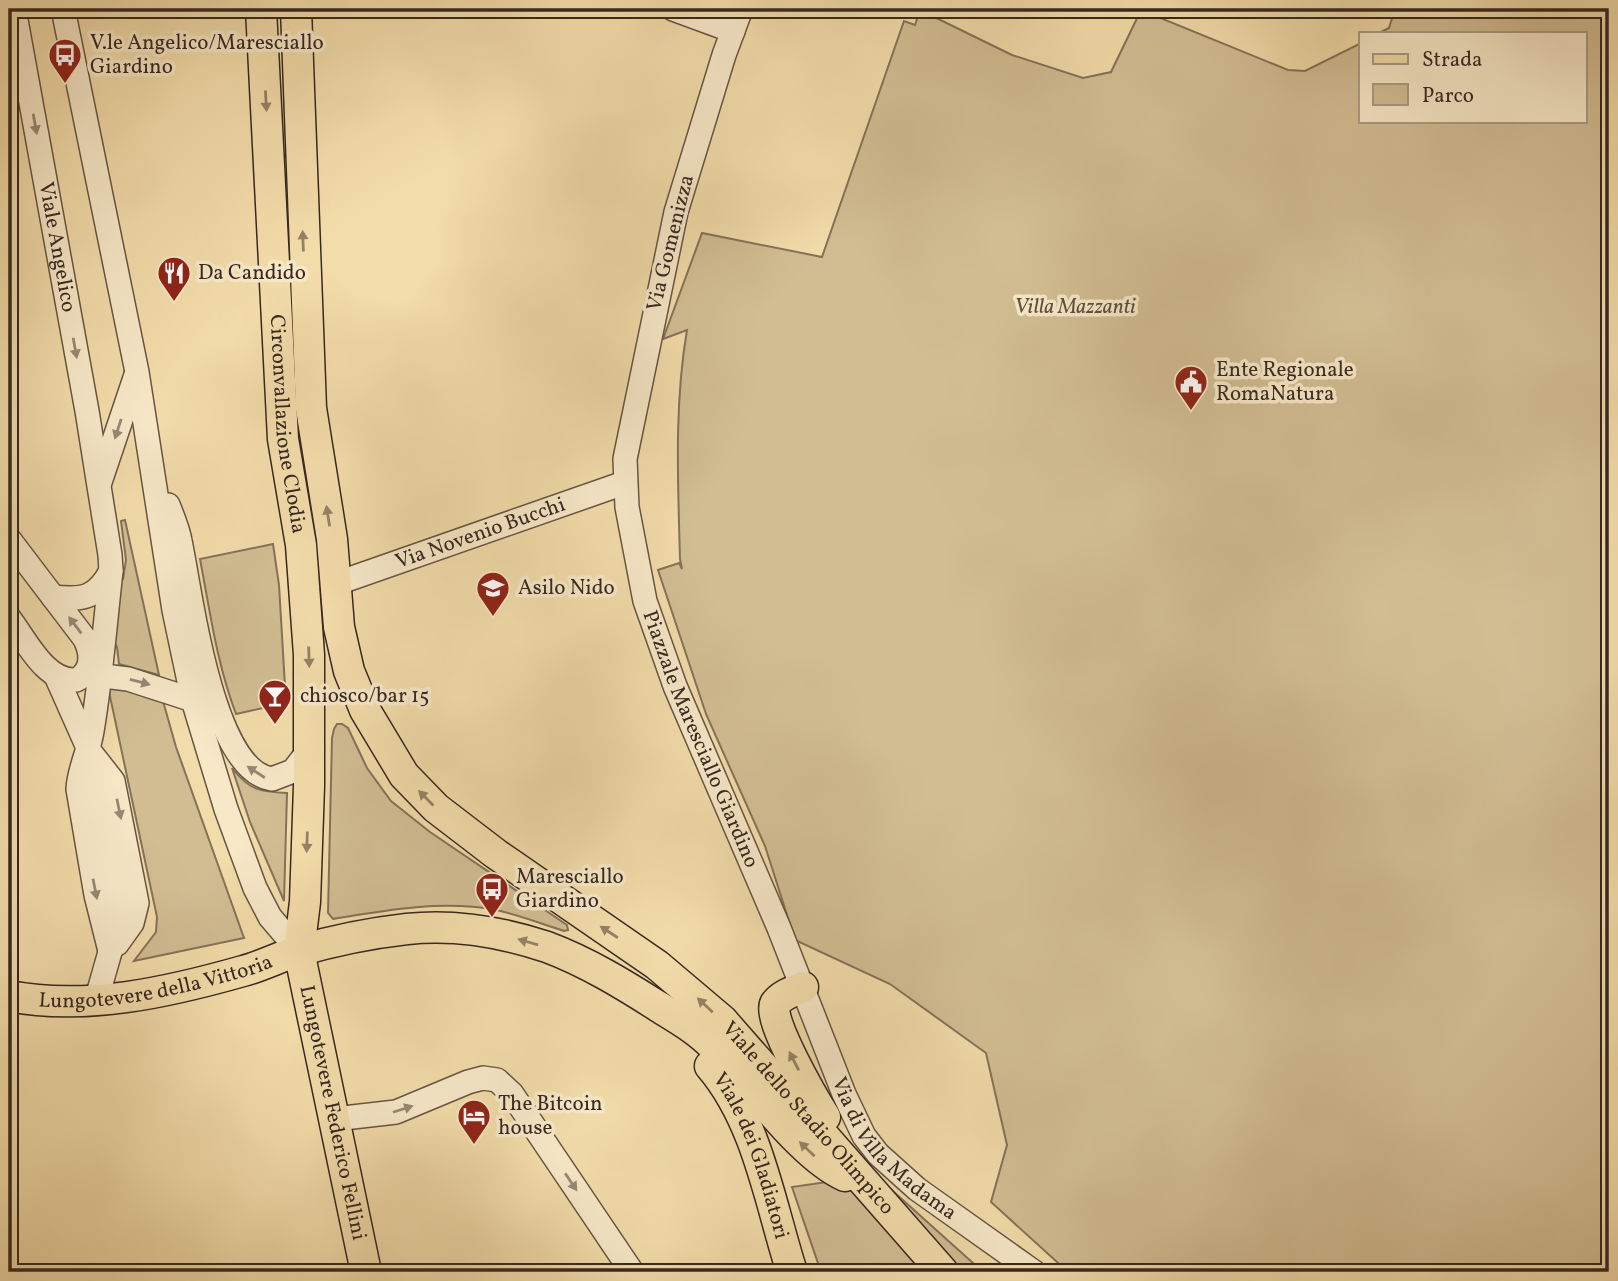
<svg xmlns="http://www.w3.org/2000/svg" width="1618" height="1281" viewBox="0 0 1618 1281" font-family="Vollkorn,serif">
<rect width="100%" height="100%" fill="#f2dcaa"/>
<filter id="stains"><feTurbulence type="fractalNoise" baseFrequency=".00286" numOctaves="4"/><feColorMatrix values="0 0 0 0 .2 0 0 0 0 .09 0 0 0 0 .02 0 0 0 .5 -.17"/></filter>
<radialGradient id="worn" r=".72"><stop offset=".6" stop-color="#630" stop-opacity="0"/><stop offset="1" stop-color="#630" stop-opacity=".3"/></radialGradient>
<path fill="#d2bd93" stroke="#84725a" stroke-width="2" d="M 1395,9 L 1609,9 L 1609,1272 L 1068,1272 L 991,1202 L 1007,1145 L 986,1053 L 890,984 L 795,940 L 765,846 L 706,714 L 658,570 L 679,563 L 682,569 L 680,559 C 678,482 674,406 687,330 L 663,339 L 702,233 L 822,257 L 904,21 L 915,25 L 920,10 L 1012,55 L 1083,78 L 1111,72 L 1141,10 L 1288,70 L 1305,71 L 1361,43 L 1361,121 L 1585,121 L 1585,33 L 1379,33 L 1389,28 Z
M 125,520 L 159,675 L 119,664 L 117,647 L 111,637 L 115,589 L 123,579 L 126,560 L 121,521 Z
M 273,544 L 279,585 L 286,703 L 236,714 C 217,664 210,612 200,559 Z
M 108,687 L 161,694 L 176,747 L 244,938 L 134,961 L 156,932 L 157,917 Z
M 337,724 L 342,724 L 348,728 L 367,768 L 391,801 L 430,832 L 567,925 L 568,930 L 564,931 C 542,924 519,915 496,910 C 442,900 386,910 333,919 L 328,913 L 332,738 L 334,729 Z
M 232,768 C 249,790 260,792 287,793 L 284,901 L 250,822 Z
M 875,1175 L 983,1272 L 821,1272 L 792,1187 Z"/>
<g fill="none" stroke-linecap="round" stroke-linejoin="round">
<defs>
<g id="minor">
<path id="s1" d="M 14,9 L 87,411 L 110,555 L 111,571 C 105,624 101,678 92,731 C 89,751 79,769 78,789 L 96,895 L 110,951"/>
<path d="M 63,9 L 137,372 L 174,610 L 193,700 L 226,809 L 255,888 L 270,917 L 299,951"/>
<path d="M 673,9 L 733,31"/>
<path id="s2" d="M 741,9 L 724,55 L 676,212 L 625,459 L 627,507 L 645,601 L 675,686 L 779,928 L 844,1094 L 864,1136 L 878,1154 L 917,1189 L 1034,1272"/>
<path d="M 100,482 L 136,375"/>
<path d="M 168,505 C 173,517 178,529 180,541 C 191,592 211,771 272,779 L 293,771 L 310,749"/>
<path d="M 9,539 L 85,639 C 92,654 93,672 76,680 C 45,682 26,640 9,618"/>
<path id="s3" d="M 335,584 L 624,483"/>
<path d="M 53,597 C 82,600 96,599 111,571"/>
<path d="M 88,674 L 128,679 L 193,700"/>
<path d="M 57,678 L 89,750 L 118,915 L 118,924 L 96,1001"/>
<path d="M 91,753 L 113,781 L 137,903 L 132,923 L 117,944"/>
<path d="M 335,1119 L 396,1112 L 468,1082 L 483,1078 L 497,1080 L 512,1094 L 632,1272"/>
</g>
<g id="major">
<path id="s4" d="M 261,9 L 283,439 L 301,545 L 309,655 L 309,786 L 305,902 L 299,951 L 366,1272"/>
<path id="s5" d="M 296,9 L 311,408 L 332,539 L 339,627 L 349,671 L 365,710 L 404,775 L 436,808 L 496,854 L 657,965 L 722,1020 L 943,1272"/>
<path d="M 803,987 C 794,991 781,995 775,1004 C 767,1019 815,1101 825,1117"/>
<path id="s6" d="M 9,996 C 86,1011 169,992 243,971 C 262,966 279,957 298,951 C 332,941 371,933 407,929 C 454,924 502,932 547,947 C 587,962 623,984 659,1007 C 678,1019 698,1030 714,1047 C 751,1083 800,1156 845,1176"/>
<path id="s7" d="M 710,1066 C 758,1122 770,1204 792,1272"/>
</g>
</defs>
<use href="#minor" stroke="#654" stroke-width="26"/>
<use href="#major" stroke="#372822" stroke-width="33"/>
<use href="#minor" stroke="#f7e8c8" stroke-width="23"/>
<use href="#major" stroke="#f2dcaa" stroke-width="30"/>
</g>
<defs><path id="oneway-solid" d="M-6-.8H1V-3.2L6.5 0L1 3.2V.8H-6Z" transform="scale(1.75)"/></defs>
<g fill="#948266">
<use href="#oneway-solid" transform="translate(266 101) rotate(87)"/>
<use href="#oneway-solid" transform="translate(303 241) rotate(-92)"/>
<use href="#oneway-solid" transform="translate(328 516) rotate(-99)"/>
<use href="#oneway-solid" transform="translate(309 657) rotate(88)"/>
<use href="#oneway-solid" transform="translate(426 798) rotate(-135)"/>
<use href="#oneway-solid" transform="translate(307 842) rotate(92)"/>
<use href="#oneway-solid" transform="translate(609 932) rotate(-147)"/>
<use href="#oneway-solid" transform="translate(528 942) rotate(-164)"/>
<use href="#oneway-solid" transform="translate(705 1005) rotate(-137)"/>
<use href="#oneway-solid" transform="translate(794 1061) rotate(-117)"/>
<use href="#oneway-solid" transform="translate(807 1149) rotate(-136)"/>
</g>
<g fill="#978875">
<use href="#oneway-solid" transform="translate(35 124) rotate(80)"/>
<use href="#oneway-solid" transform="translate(75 348) rotate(80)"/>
<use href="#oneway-solid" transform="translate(118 429) rotate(108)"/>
<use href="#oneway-solid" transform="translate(75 625) rotate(-127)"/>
<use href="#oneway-solid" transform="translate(140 682) rotate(15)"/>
<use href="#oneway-solid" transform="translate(256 772) rotate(-147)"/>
<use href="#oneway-solid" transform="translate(119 809) rotate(78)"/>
<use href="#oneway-solid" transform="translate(95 889) rotate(79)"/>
<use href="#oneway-solid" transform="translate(403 1109) rotate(-18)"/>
<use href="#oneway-solid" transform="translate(571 1182) rotate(56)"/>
</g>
<defs>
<symbol id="bus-pin" viewBox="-11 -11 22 30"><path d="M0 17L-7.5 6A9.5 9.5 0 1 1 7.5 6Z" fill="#8f2418" stroke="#f7e8c8"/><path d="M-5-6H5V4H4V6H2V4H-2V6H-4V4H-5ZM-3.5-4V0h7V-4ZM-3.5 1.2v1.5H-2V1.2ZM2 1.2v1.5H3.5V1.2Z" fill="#fff"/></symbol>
<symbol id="restaurant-pin" viewBox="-11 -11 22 30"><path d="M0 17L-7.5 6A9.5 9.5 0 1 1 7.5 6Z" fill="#8f2418" stroke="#f7e8c8"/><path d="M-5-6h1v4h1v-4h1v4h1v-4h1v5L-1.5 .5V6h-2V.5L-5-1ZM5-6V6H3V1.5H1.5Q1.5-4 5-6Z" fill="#fff"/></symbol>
<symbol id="civic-pin" viewBox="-11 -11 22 30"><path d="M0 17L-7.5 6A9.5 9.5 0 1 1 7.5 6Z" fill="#8f2418" stroke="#f7e8c8"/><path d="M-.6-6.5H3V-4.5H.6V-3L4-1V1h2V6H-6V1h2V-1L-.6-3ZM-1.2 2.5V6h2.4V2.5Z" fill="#fff"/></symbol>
<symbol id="school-pin" viewBox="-11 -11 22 30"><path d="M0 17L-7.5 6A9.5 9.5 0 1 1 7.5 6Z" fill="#8f2418" stroke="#f7e8c8"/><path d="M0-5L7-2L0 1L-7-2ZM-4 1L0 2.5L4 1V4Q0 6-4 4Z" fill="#fff"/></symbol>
<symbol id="bar-pin" viewBox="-11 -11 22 30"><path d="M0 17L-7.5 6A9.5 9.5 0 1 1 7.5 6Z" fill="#8f2418" stroke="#f7e8c8"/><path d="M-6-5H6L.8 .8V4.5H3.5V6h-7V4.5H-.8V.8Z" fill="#fff"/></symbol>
<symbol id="hotel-pin" viewBox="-11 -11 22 30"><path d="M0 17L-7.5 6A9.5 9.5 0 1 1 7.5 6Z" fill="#8f2418" stroke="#f7e8c8"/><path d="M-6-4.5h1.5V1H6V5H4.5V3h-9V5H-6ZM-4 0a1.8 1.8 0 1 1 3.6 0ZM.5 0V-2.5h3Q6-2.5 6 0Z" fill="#fff"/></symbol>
</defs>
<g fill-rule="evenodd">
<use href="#bus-pin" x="46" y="36" width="38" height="52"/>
<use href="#restaurant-pin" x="155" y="254" width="38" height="52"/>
<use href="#civic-pin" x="1172" y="363" width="38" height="52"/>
<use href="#school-pin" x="474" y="569" width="38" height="52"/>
<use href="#bar-pin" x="256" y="677" width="38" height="52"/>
<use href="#bus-pin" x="473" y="870" width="38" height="52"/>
<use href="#hotel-pin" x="455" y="1097" width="38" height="52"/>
</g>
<g text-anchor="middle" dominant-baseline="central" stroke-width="7" stroke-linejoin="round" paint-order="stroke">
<g font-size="21" fill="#372822" stroke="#f7e8c8" text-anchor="start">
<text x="90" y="43">V.le Angelico/Maresciallo<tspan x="90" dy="24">Giardino</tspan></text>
<text x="198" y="273">Da Candido</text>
<text x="1216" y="370">Ente Regionale<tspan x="1216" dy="24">RomaNatura</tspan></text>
<text x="518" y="588">Asilo Nido</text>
<text x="300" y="696">chiosco/bar 15</text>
<text x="516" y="877">Maresciallo<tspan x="516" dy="24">Giardino</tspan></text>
<text x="498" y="1104">The Bitcoin<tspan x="498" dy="24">house</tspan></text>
</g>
<g font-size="21" fill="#372822" stroke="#f7e8c8">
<text transform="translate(671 243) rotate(-76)">Via Gomenizza</text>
<text stroke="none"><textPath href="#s1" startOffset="242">Viale Angelico</textPath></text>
<text stroke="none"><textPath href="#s4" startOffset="416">Circonvallazione Clodia</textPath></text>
<text stroke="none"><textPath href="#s3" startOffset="154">Via Novenio Bucchi</textPath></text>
<text stroke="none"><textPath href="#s2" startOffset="758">Piazzale Maresciallo Giardino</textPath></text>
<text stroke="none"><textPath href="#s6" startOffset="149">Lungotevere della Vittoria</textPath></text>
<text stroke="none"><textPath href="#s4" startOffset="1110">Lungotevere Federico Fellini</textPath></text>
<text stroke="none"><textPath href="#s5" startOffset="1316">Viale dello Stadio Olimpico</textPath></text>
<text stroke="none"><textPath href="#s2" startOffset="1216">Via di Villa Madama</textPath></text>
<text stroke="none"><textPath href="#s7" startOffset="100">Viale dei Gladiatori</textPath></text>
</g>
<g font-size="21" font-style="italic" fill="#5e4d3e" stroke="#f7e8c8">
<text x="1075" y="307">Villa Mazzanti</text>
</g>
</g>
<rect width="1618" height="1281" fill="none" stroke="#f2dcaa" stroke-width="35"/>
<rect x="10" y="10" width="1597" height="1260" fill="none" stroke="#372822" stroke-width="3.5"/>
<rect x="18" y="18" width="1583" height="1246" fill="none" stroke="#372822" stroke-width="2"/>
<rect x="1359" y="32" width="228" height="91" fill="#f7e8c8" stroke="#aa9b86" stroke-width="2"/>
<rect x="1373" y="54" width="35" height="10" fill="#f2dcaa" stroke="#aa9b86" stroke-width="2"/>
<text x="1422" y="66" font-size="21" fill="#372822">Strada</text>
<rect x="1373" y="84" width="35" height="21" fill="#d2bd93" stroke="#aa9b86" stroke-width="2"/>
<text x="1422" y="102" font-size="21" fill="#372822">Parco</text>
<rect width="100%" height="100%" filter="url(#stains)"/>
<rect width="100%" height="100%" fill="url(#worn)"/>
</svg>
